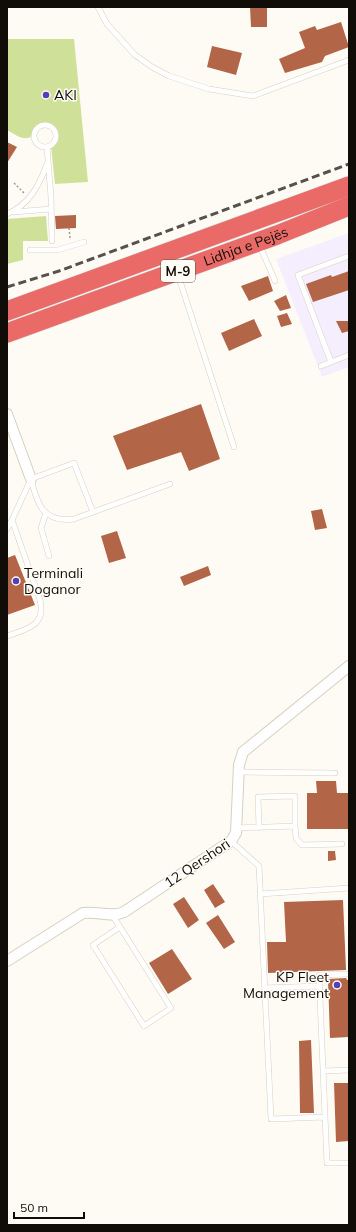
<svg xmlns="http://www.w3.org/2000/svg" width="356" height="1232" viewBox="0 0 356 1232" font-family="Mulish,sans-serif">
<rect width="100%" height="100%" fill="#fefbf5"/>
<path fill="#f5eeff" d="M 349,233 L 349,367 L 322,377 L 276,259 Z"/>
<path fill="#cfe199" d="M 7,39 L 74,39 L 88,182 L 55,184 L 51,146 L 56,136 L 50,127 L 40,127 C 37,129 37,132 34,134 C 26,144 15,134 7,130 Z
M 46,216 L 48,241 L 23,241 L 23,260 L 7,264 L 7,219 Z"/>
<path fill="#b26547" d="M 250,7 L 267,7 L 267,27 L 251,27 Z
M 341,22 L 349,47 L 325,56 L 322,62 L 285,73 L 279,59 L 305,48 L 299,32 L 315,26 L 317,30 Z
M 212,46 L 242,53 L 236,75 L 207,67 Z
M 7,142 L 17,147 L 7,163 Z
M 76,215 L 76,228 L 56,229 L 55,216 Z
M 349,271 L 349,290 L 313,302 L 306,284 L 331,275 L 332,277 Z
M 268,276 L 273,291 L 249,301 L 241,286 Z
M 286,295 L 291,308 L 280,311 L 274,301 Z
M 287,313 L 292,324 L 281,327 L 277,316 Z
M 254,319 L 262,336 L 229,351 L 221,333 Z
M 336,321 L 349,321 L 349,331 L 342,333 Z
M 201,404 L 220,459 L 189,471 L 181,452 L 127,470 L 113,436 Z
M 322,509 L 327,528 L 315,530 L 311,511 Z
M 117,531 L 126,558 L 109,563 L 101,536 Z
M 15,555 L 35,605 L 7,615 L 7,558 Z
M 208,566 L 211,575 L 184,586 L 180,577 Z
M 316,781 L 336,781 L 337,793 L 349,793 L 349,829 L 307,829 L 307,793 L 317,793 Z
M 328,851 L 335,851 L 336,860 L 328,861 Z
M 213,884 L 225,902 L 215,908 L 204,890 Z
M 184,897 L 199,920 L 188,928 L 173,904 Z
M 343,900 L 346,970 L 268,973 L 267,942 L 286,942 L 284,902 Z
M 218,915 L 235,942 L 224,949 L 206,923 Z
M 172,949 L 192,979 L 168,994 L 149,963 Z
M 346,978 L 347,980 L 349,980 L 349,1037 L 330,1038 L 328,979 Z
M 311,1040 L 314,1113 L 300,1113 L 299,1041 Z
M 334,1083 L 349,1083 L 349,1141 L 336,1142 Z"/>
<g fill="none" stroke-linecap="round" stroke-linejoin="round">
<defs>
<path id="lane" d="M 98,7 L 107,24 L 135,55 L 152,67 L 169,76 L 209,89 L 253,96 L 349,60
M34 136a11 11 0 1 1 22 0a11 11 0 1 1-22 0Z
M 47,147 L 51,197 L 52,241
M 14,212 L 51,209
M 7,214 C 29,205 39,186 47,164
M 259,244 L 275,281
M 30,250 L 58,250 L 84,242
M 349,256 L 298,275 L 331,362 L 349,355
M 178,275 L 234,447
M 321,366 L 331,362
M 31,479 C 37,504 43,523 74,519 L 170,484
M 46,513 L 41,528 L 49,556
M 7,529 L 12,520
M 7,636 C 27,629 46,626 40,600 L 12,520 L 31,479 L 74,463 L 93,512
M 239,772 L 335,773
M 295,826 L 296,838 L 302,845 L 342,844
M 237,828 L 295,826 L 295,796 L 258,797 L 259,827
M 231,841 L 259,866 L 271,1119 L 325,1117
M 260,894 L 349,888
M 112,915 L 120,927 L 171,1008 L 144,1026 L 93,945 L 120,927
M 349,974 L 319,975 L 327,1163 L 349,1163
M 265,988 L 319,986
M 323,1071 L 349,1070"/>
<path id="street" d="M 7,414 L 31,479
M 7,961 L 83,913 C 97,911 112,918 124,912 L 231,841 L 236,833 L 239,765 L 243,752 L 349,666"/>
<g id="highway">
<path d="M 7,311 L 349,186"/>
<path id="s1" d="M 7,333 L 277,235 L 349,206"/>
</g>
</defs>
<use href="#lane" stroke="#d7d0c0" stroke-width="6"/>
<use href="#street" stroke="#d7d0c0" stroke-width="12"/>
<use href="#highway" stroke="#d9d8d7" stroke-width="20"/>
<path stroke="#9d9a94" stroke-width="1.5" stroke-dasharray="2 2" stroke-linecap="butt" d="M 14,183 L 24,193
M 69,228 L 70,238"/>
<use href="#lane" stroke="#fff" stroke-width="5"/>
<use href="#street" stroke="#fff" stroke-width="10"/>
<use href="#highway" stroke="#ea6a68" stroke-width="19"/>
<path stroke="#55524c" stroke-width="3" stroke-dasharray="8 4" stroke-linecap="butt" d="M 7,287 L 59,271 L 349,164"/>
</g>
<g fill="#543fb7" stroke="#fefbf5" stroke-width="1.5">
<circle cx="46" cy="95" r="4"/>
<circle cx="16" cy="581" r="4"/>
<circle cx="337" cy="985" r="4"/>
</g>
<g text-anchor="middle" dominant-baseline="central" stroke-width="3" stroke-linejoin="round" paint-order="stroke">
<rect fill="#fefbf5" stroke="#57544f" stroke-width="1" x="161" y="260" width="34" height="22" rx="3"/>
<g font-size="13" font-weight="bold" fill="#100d08">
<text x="178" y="271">M-9</text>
</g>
<g font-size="14" fill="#100d08" stroke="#fefbf5" text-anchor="start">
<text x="54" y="95">AKI</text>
<text x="24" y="573">Terminali<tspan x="24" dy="16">Doganor</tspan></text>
<text x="329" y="977" text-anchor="end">KP Fleet<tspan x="329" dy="16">Management</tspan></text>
</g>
<g font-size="14" fill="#100d08" stroke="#fefbf5">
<text stroke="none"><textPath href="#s1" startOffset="254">Lidhja e Pejës</textPath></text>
<text transform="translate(197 863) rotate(-34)">12 Qershori</text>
</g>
</g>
<rect width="356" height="1232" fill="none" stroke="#100d08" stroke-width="16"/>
<path d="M14 1212v6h70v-6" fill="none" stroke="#100d08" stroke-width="2"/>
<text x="20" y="1212" font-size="12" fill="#100d08" stroke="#fefbf5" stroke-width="3" paint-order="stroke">50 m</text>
</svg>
